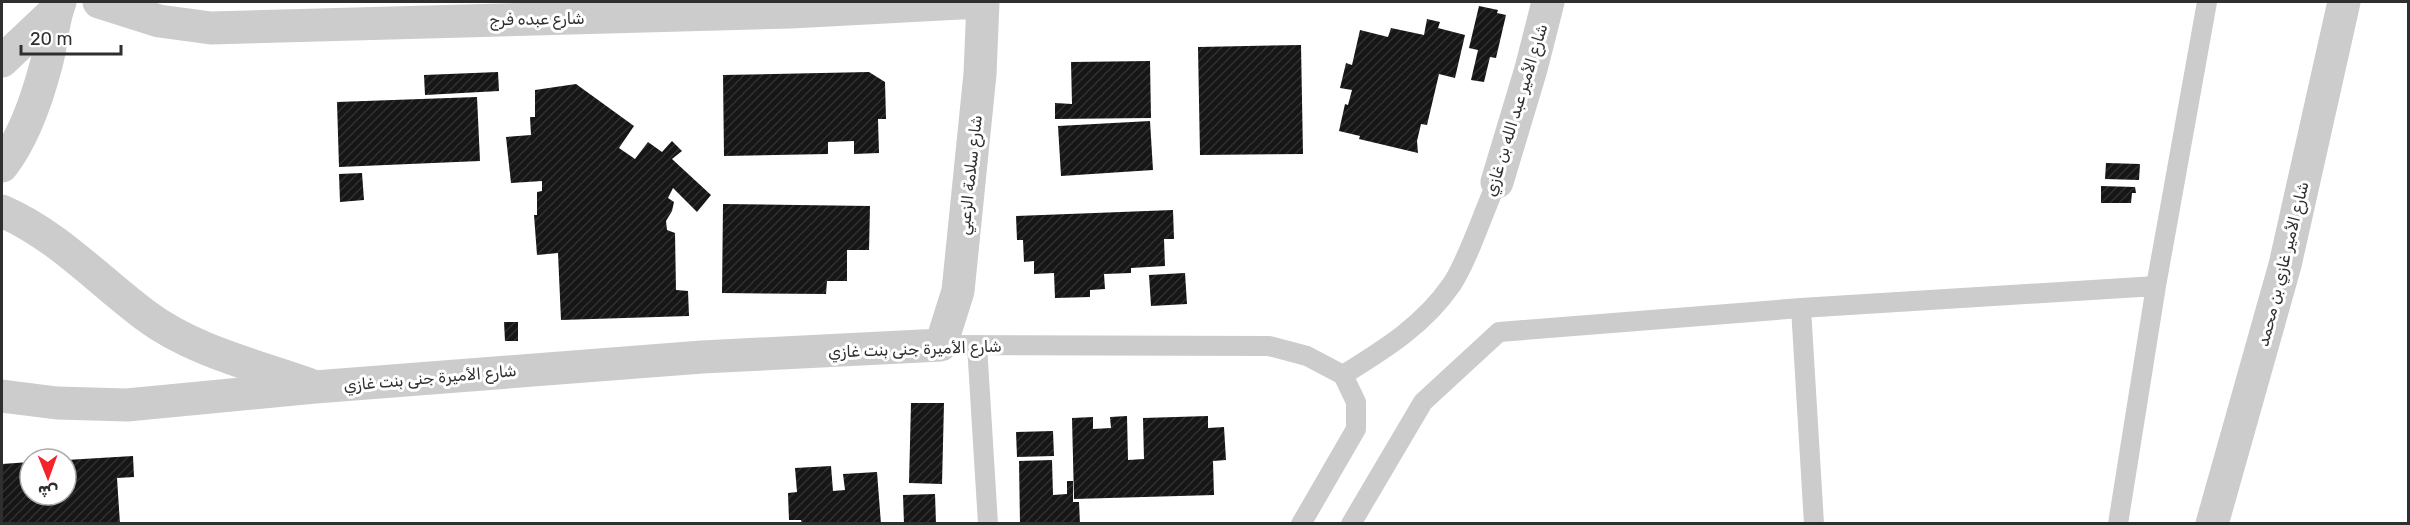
<svg xmlns="http://www.w3.org/2000/svg" width="2410" height="525" viewBox="0 0 2410 525" font-family="Rubik,'Noto Sans Arabic',sans-serif">
<defs>
<pattern id="building-hatch" width="6" height="6" patternUnits="userSpaceOnUse" patternTransform="scale(1.5)"><rect width="6" height="6" fill="#161616"/><path d="M-1 1l2-2M0 6l6-6M5 7l2-2" fill="none" stroke="#303030"/></pattern>
</defs>
<rect width="100%" height="100%" fill="#fff"/>
<path fill="url(#building-hatch)" d="M 1479,6 L 1498,10 L 1497,13 L 1506,15 L 1496,58 L 1490,57 L 1484,82 L 1471,80 L 1478,50 L 1469,48 Z
M 1427,19 L 1440,22 L 1438,28 L 1465,35 L 1455,78 L 1439,74 L 1427,125 L 1421,124 L 1417,141 L 1418,153 L 1359,139 L 1360,136 L 1339,131 L 1345,104 L 1348,105 L 1352,90 L 1340,88 L 1346,63 L 1352,65 L 1360,30 L 1388,37 L 1391,28 L 1424,35 Z
M 1301,45 L 1303,154 L 1200,155 L 1198,47 Z
M 1150,61 L 1151,118 L 1055,119 L 1055,103 L 1072,104 L 1071,62 Z
M 498,72 L 499,91 L 425,95 L 424,75 Z
M 869,72 L 885,82 L 886,119 L 878,119 L 879,153 L 854,154 L 854,141 L 828,142 L 828,154 L 724,156 L 723,75 Z
M 576,84 L 634,126 L 619,148 L 635,159 L 648,142 L 662,152 L 672,141 L 682,151 L 672,159 L 711,195 L 697,212 L 673,188 L 668,198 L 674,202 L 672,211 L 666,221 L 667,230 L 675,233 L 676,290 L 688,291 L 689,316 L 561,320 L 558,253 L 537,255 L 534,215 L 537,215 L 537,192 L 542,191 L 542,181 L 511,183 L 506,137 L 531,135 L 530,117 L 535,117 L 535,90 Z
M 477,97 L 480,161 L 339,167 L 337,102 Z
M 1150,121 L 1153,170 L 1061,176 L 1058,126 Z
M 2106,163 L 2140,164 L 2139,180 L 2105,179 Z
M 362,173 L 364,200 L 340,202 L 339,174 Z
M 2101,186 L 2135,187 L 2136,193 L 2132,193 L 2131,203 L 2101,203 Z
M 723,204 L 870,206 L 869,250 L 847,250 L 847,281 L 827,281 L 826,294 L 722,293 Z
M 1173,210 L 1174,239 L 1164,239 L 1165,266 L 1131,268 L 1131,273 L 1104,274 L 1105,289 L 1090,290 L 1090,297 L 1055,298 L 1054,273 L 1034,274 L 1034,261 L 1024,262 L 1023,240 L 1017,240 L 1016,216 Z
M 1185,273 L 1187,304 L 1151,306 L 1149,275 Z
M 504,322 L 518,322 L 518,341 L 505,341 Z
M 911,403 L 944,403 L 942,484 L 909,483 Z
M 1127,416 L 1128,460 L 1144,459 L 1143,418 L 1208,416 L 1208,428 L 1224,427 L 1226,460 L 1213,461 L 1214,495 L 1074,499 L 1072,418 L 1093,417 L 1093,429 L 1111,428 L 1110,417 Z
M 1053,431 L 1054,456 L 1017,457 L 1016,432 Z
M 133,456 L 134,477 L 117,478 L 120,524 L 2,524 L 2,464 L 30,462 L 30,495 L 66,495 L 66,460 Z
M 1052,460 L 1053,495 L 1067,494 L 1067,481 L 1073,481 L 1073,502 L 1079,502 L 1080,524 L 1020,524 L 1019,461 Z
M 831,466 L 833,491 L 845,490 L 843,474 L 877,472 L 881,524 L 802,524 L 801,520 L 789,520 L 788,493 L 797,492 L 795,468 Z
M 935,494 L 936,524 L 904,524 L 903,495 Z"/>
<g fill="none" stroke-linecap="round" stroke-linejoin="round">
<path stroke="#ccc" stroke-width="20" d="M 1801,308 L 1814,524
M 941,345 L 1269,346 L 1307,356 L 1343,375 L 1356,402 L 1356,429 L 1301,524
M 977,345 L 988,524
M 1343,375 C 1385,349 1424,325 1452,284 C 1468,260 1484,210 1497,182
M 1351,524 L 1423,402 L 1499,332 L 1801,308 L 2156,286
M 2118,524 L 2156,286 L 2207,2"/>
<path stroke="#ccc" stroke-width="33" d="M 99,2 L 159,21 L 211,28 L 791,12 L 979,2
M 2,61 L 57,9
M 2,166 C 24,138 37,99 46,65 C 52,44 52,22 60,2
M 1497,182 L 1531,69 L 1548,2
M 2,211 C 57,235 97,279 145,315 C 191,350 254,365 308,384
M 2,396 L 57,403 L 127,405 L 315,387 L 702,357 L 941,345 L 958,291 L 980,74 L 983,2
M 2212,524 L 2285,265 L 2344,2"/>
</g>
<g text-anchor="middle" dominant-baseline="central" stroke-width="6" stroke-linejoin="round" paint-order="stroke">
<g font-size="16" fill="#2f2f2f" stroke="#fff">
<text transform="translate(537 19) rotate(-1)">شارع عبده فرج</text>
<text transform="translate(1516 110) rotate(-73)">شارع الأمير عبد الله بن غازي</text>
<text transform="translate(970 175) rotate(-84)">شارع سلامة الزعبي</text>
<text transform="translate(2283 264) rotate(-76)">شارع الأمير غازي بن محمد</text>
<text transform="translate(915 349) rotate(-2)">شارع الأميرة جنى بنت غازي</text>
<text transform="translate(430 378) rotate(-5)">شارع الأميرة جنى بنت غازي</text>
</g>
</g>
<rect width="2410" height="525" fill="none" stroke="#2f2f2f" stroke-width="6"/>
<g transform="translate(48 477) rotate(179)"><circle r="28" fill="#ffffff" stroke="#acacac" stroke-width="1.5"/>
<path d="M0-4.5L10 22L0 15L-10 22Z" fill="#f42229"/>
<text y="-9" font-size="16" font-weight="bold" text-anchor="middle" fill="#2f2f2f">ش</text>
</g>
<path d="M21 45v9h100v-9" fill="none" stroke="#2f2f2f" stroke-width="3"/>
<text x="30" y="45" font-size="18" fill="#2f2f2f" stroke="#ffffff" stroke-width="4.5" paint-order="stroke">20 m</text>
</svg>
